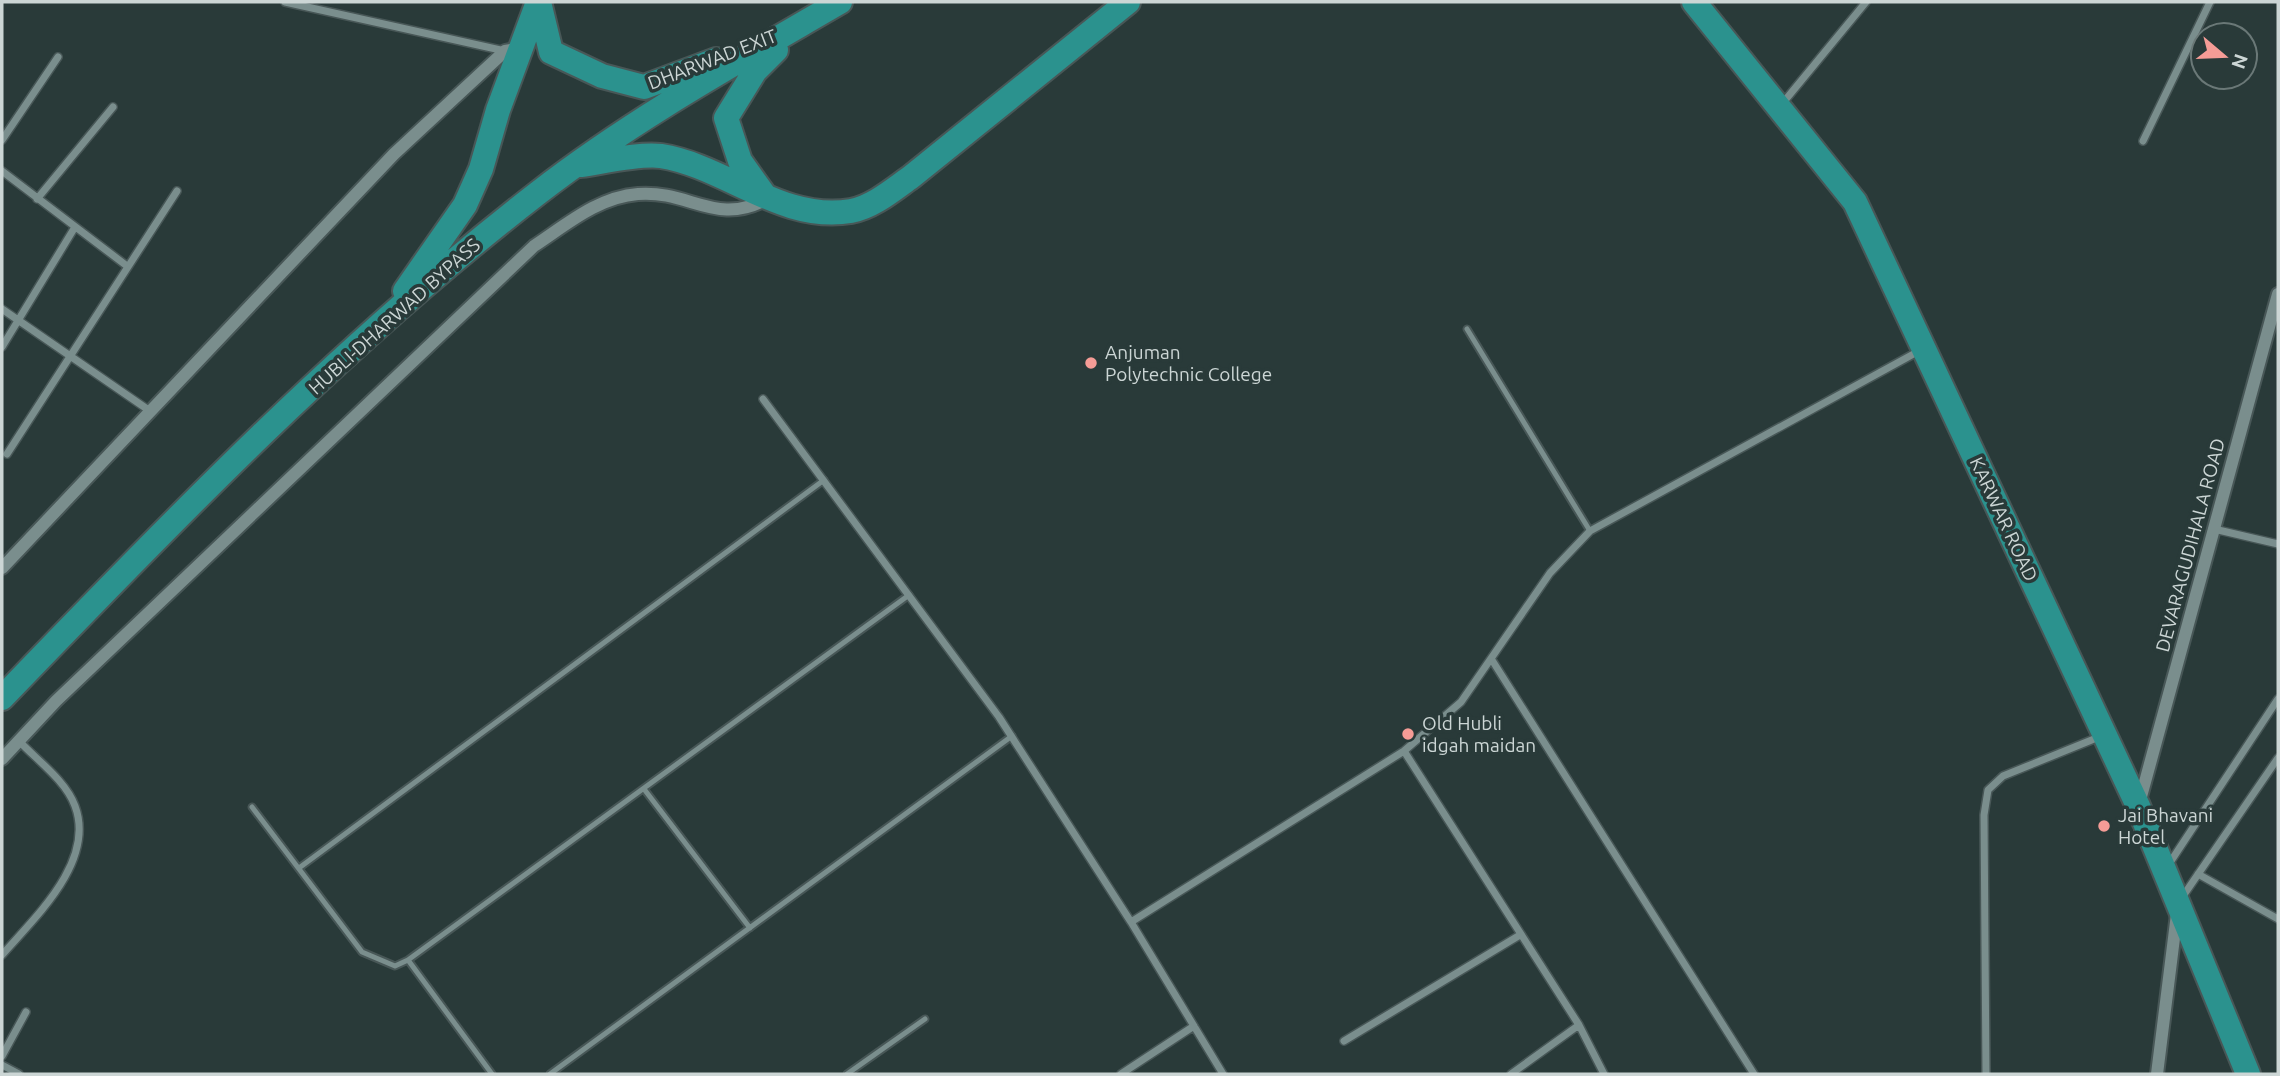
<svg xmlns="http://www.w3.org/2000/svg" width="2280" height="1076" viewBox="0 0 2280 1076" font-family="Ubuntu,sans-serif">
<rect width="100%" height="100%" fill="#293a39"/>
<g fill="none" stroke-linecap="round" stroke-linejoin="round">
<defs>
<path id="service" d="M 1467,329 L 1590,531
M 644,789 L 750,928
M 252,807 L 362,952 L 395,966 L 408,960 L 909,595
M 299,868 L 824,480
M 408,960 L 492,1074
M 550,1074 L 1012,736
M 847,1074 L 925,1019"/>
<path id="minor" d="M 285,2 L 505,51
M 1782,104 L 1866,2
M 2,140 L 58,57
M 2143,141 L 2210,2
M 2,171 L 127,266
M 37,199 L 113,107
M 2,309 L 150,411
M 2,347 L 75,227
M 763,399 L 999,717 L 1131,922 L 1223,1074
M 7,454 L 177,191
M 2214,529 L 2278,544
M 1492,660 L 1754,1074
M 1404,751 L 1579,1025 L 1604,1074
M 2169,864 L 2278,699
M 2198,874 L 2278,919
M 2181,899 L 2278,758
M 1131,922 L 1404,751 L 1461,702 L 1550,573 L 1590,531 L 1919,351
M 2,955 C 34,918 96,862 75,806 C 66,781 37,760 19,741
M 1344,1041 L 1520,935
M 2,1056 L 26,1012
M 2,1065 L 19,1074
M 1121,1074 L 1194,1026
M 1511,1074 L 1579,1025
M 1986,1074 L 1984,815 L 1988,790 L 2003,776 L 2099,737"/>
<path id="tertiary" d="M 2,568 L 394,154 L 505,51 L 520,48
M 2,759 L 56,701 L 534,246 C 566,225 598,197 638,194 C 690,190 716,227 767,199
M 2139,804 L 2278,294
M 2157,1074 L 2177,914"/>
<path id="trunk" d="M 539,2 L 551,52 L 602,76 L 644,87 L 716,60
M 1694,2 L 1855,202 L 2138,806 L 2248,1074
M 581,165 C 603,162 640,153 661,156 C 725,166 782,223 851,211 C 873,207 894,189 911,177 L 1128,2
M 765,196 L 740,161 L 726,118 L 755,71 L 776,50
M 405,291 L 465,205 L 481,169 L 498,110 L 538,2
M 2,698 C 172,521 344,343 538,193 C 632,120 737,62 840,2"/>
</defs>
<use href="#service" stroke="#485757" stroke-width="9"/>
<use href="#minor" stroke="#485757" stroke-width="10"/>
<use href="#tertiary" stroke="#485757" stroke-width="16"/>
<use href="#trunk" stroke="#485757" stroke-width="28"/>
<use href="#service" stroke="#7a8e8d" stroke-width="5"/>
<use href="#minor" stroke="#7a8e8d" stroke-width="7"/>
<use href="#tertiary" stroke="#7a8e8d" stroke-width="12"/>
<use href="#trunk" stroke="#2b928e" stroke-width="24"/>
</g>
<g fill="#f59c96" stroke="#293a39" stroke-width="2.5">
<circle cx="1091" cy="363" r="7"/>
<circle cx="1408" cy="734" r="7"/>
<circle cx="2104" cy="826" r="7"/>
</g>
<g text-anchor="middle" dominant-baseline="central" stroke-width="7" stroke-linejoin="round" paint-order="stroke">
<g font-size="19" fill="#ccd6d5" stroke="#293a39">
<text transform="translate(712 59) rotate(-21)">DHARWAD EXIT</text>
<text transform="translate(394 316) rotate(-42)">HUBLI-DHARWAD BYPASS</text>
<text transform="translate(2004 519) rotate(65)">KARWAR ROAD</text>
<text transform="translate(2190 545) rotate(-75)">DEVARAGUDIHALA ROAD</text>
</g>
<g font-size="19" fill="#ccd6d5" stroke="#293a39" text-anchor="start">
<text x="1105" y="352">Anjuman<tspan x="1105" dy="22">Polytechnic College</tspan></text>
<text x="1422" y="723">Old Hubli<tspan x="1422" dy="22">idgah maidan</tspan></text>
<text x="2118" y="815">Jai Bhavani<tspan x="2118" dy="22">Hotel</tspan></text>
</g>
</g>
<rect width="2280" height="1076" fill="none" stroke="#ccd6d5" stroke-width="7"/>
<g transform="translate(2224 56) rotate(109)"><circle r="33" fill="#293a39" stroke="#6a7877" stroke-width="2"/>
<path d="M0-5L12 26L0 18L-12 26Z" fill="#f59c96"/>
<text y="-10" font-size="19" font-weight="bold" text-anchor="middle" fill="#ccd6d5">N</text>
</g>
</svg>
